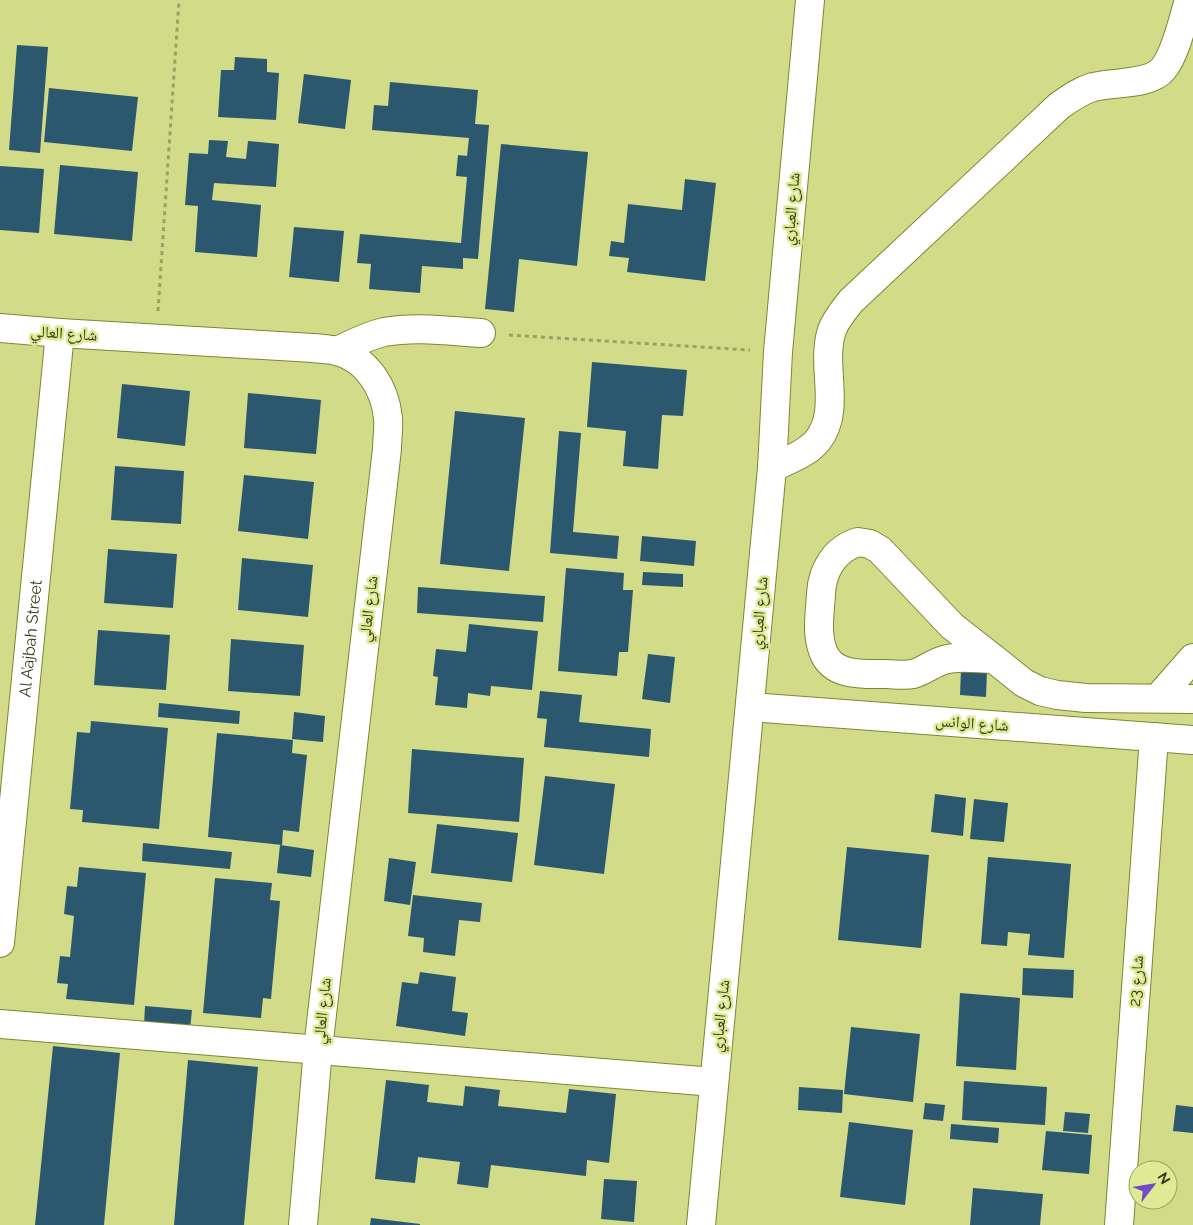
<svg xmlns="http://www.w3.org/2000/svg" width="1193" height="1225" viewBox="0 0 1193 1225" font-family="Raleway,'Noto Naskh Arabic',sans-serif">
<rect width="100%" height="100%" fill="#d2dc88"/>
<path fill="#2b576f" d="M 17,45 L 48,47 L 40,153 L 9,150 Z
M 235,57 L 267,59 L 267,72 L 279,73 L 276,120 L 218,117 L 221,70 L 234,70 Z
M 304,74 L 351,80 L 345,129 L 298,123 Z
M 390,82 L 478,90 L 475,124 L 489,125 L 478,259 L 463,258 L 463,269 L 422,266 L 420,293 L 369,289 L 371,264 L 357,263 L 360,234 L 461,243 L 467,177 L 456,176 L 458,155 L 467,156 L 469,138 L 372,130 L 374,105 L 388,106 Z
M 49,88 L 138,97 L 132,151 L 44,142 Z
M 209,140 L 228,141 L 226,157 L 246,159 L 248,141 L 279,144 L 276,187 L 214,183 L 212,200 L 261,205 L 257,257 L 195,252 L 198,206 L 185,205 L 189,153 L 208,154 Z
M 501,144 L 588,152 L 577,266 L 519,259 L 514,312 L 485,309 Z
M 60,165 L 138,172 L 132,241 L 54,234 Z
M 0,166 L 44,169 L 39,233 L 0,230 Z
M 685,179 L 716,183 L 705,281 L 627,272 L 629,258 L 609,256 L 611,241 L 624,243 L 628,204 L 682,210 Z
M 294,227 L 344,231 L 339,282 L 289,277 Z
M 592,362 L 687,370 L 683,416 L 662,415 L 658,469 L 623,466 L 626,431 L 587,427 Z
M 122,384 L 190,391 L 185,446 L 117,438 Z
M 248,393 L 321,400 L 316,454 L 244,448 Z
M 455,411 L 525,418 L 509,571 L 440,564 Z
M 559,431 L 581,433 L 573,532 L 619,536 L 617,559 L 550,553 Z
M 115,466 L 184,471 L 181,524 L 111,520 Z
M 244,475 L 314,482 L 308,539 L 238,531 Z
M 642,536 L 696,541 L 694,566 L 640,561 Z
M 108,549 L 177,554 L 173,608 L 104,603 Z
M 242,558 L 313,565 L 308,617 L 238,610 Z
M 566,568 L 624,573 L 623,590 L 633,590 L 628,652 L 619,652 L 617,676 L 558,671 Z
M 643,572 L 683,574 L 683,587 L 642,585 Z
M 418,587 L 545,596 L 543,622 L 417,613 Z
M 469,624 L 538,631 L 532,690 L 491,686 L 490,696 L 468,693 L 467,708 L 435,705 L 438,677 L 433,676 L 436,649 L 466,652 Z
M 98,630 L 170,635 L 166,690 L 94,685 Z
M 231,639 L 304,645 L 300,696 L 228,691 Z
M 648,654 L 675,657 L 670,703 L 642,699 Z
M 961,669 L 987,670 L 986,697 L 960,695 Z
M 540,691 L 582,695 L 579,722 L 651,729 L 649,757 L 544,747 L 547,719 L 537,718 Z
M 159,703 L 240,711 L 239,724 L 158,717 Z
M 294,712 L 325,716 L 323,742 L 292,739 Z
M 91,721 L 168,728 L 159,829 L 82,822 L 83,810 L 70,809 L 77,732 L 90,733 Z
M 217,733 L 293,740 L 292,753 L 307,755 L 299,832 L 283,830 L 282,845 L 208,837 Z
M 412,749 L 524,758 L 519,822 L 408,813 Z
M 545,776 L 615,784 L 604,874 L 534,865 Z
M 935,794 L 966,798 L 963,836 L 931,832 Z
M 974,799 L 1008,803 L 1004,842 L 970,839 Z
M 437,824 L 518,833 L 512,882 L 431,873 Z
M 143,843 L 232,852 L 230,869 L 142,861 Z
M 280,845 L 314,850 L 311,877 L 277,873 Z
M 847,847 L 929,855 L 921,948 L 838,940 Z
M 988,857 L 1071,864 L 1064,958 L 1028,955 L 1030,934 L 1008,932 L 1007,946 L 981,944 Z
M 389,858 L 416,862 L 410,905 L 384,901 Z
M 79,867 L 146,873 L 134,1005 L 66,999 L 68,984 L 57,983 L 60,956 L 70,957 L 74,916 L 64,914 L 67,886 L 77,887 Z
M 215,878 L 272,883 L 270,900 L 280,901 L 271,999 L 263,998 L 261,1018 L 203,1013 Z
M 413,895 L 482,903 L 480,922 L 459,920 L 455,956 L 423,952 L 424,938 L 408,936 Z
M 1023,968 L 1074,970 L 1073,998 L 1022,995 Z
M 420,972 L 456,977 L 452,1011 L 468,1013 L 465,1036 L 396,1026 L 402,982 L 418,984 Z
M 960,993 L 1020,998 L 1016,1070 L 956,1066 Z
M 145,1006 L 192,1010 L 190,1030 L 144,1025 Z
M 851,1027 L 920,1034 L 913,1102 L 844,1094 Z
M 53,1046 L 120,1053 L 104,1225 L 35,1225 Z
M 188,1060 L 258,1067 L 244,1225 L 174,1225 Z
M 386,1080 L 429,1085 L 427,1102 L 463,1106 L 465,1086 L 500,1090 L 498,1106 L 566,1113 L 569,1089 L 616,1094 L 609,1163 L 587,1160 L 586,1176 L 491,1165 L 488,1188 L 457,1184 L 460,1162 L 418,1157 L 415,1183 L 375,1179 Z
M 964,1081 L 1047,1087 L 1045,1125 L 962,1120 Z
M 799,1087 L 843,1090 L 842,1113 L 798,1110 Z
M 925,1103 L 945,1105 L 943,1121 L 923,1119 Z
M 1176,1105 L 1193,1107 L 1193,1133 L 1173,1131 Z
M 1065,1112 L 1090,1114 L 1088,1133 L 1063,1131 Z
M 849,1122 L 913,1130 L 905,1205 L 840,1197 Z
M 951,1124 L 999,1128 L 998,1143 L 950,1139 Z
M 1046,1131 L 1092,1135 L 1089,1174 L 1042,1170 Z
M 604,1179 L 637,1181 L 634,1222 L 601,1219 Z
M 973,1188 L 1043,1194 L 1040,1225 L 970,1225 Z
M 371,1218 L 420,1224 L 420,1225 L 370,1225 Z"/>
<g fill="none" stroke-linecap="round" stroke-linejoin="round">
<defs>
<g id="minor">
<path d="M 0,328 L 60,333 L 313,348 C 321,349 329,349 337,351 C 367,359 385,388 388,418 C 389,428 387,439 387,449 L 318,1049 L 303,1225"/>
<path d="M 337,351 C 352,344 367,336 384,332 C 416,326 449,331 481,333"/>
<path d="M 772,468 C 787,460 807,454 818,440 C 842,409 820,365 832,330 C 836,319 844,310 851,301 L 1059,106 C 1070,98 1080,91 1093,87 C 1112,82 1151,85 1163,69 C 1176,54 1183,19 1189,0"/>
<path d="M 858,542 L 870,544 L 880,550 L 952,626 L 994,659 C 978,659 959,655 944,660 C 933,663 924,671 913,674 C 904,676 894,674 886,674 C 864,674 832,677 823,651 C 816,633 820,613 821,594 C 822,570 835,549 858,542 Z"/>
<path d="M 994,659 L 1024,683 L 1040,691 L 1057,695 L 1086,698 L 1193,699"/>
<path d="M 1158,698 L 1193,658"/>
<path d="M 750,707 L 1193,740"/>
<path id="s1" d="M 0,943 L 60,333"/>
<path d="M 0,1024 L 714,1082"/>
<path d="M 701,1225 L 772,468 L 778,352 L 810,0"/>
<path d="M 1119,1225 L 1154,737"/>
</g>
</defs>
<use href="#minor" stroke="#7e8632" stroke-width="30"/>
<path stroke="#9aa25f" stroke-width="3" stroke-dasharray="4 4" stroke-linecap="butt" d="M 158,311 L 179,0
M 509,335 L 750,350"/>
<use href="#minor" stroke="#fff" stroke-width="28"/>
</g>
<g text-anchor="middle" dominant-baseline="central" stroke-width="5" stroke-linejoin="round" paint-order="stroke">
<g font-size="16" fill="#363a17" stroke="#dfea95">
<text transform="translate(791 209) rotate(-85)">شارع العباري</text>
<text transform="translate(64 333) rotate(4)">شارع العالي</text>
<text transform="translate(368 609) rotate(-83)">شارع العالي</text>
<text transform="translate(759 613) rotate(-85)">شارع العباري</text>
<text stroke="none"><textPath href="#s1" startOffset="306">Al A’ajbah Street</textPath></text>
<text transform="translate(972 723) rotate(4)">شارع الوانس</text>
<text transform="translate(1136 981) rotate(-86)">شارع 23</text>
<text transform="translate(322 1011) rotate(-84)">شارع العالي</text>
<text transform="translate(720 1016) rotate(-84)">شارع العباري</text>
</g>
</g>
<g transform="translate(1153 1185) rotate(59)"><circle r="24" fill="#dfea95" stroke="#9ba463"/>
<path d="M0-4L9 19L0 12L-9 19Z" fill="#734cc5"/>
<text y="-8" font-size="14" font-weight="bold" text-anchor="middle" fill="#363a17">N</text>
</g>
</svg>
